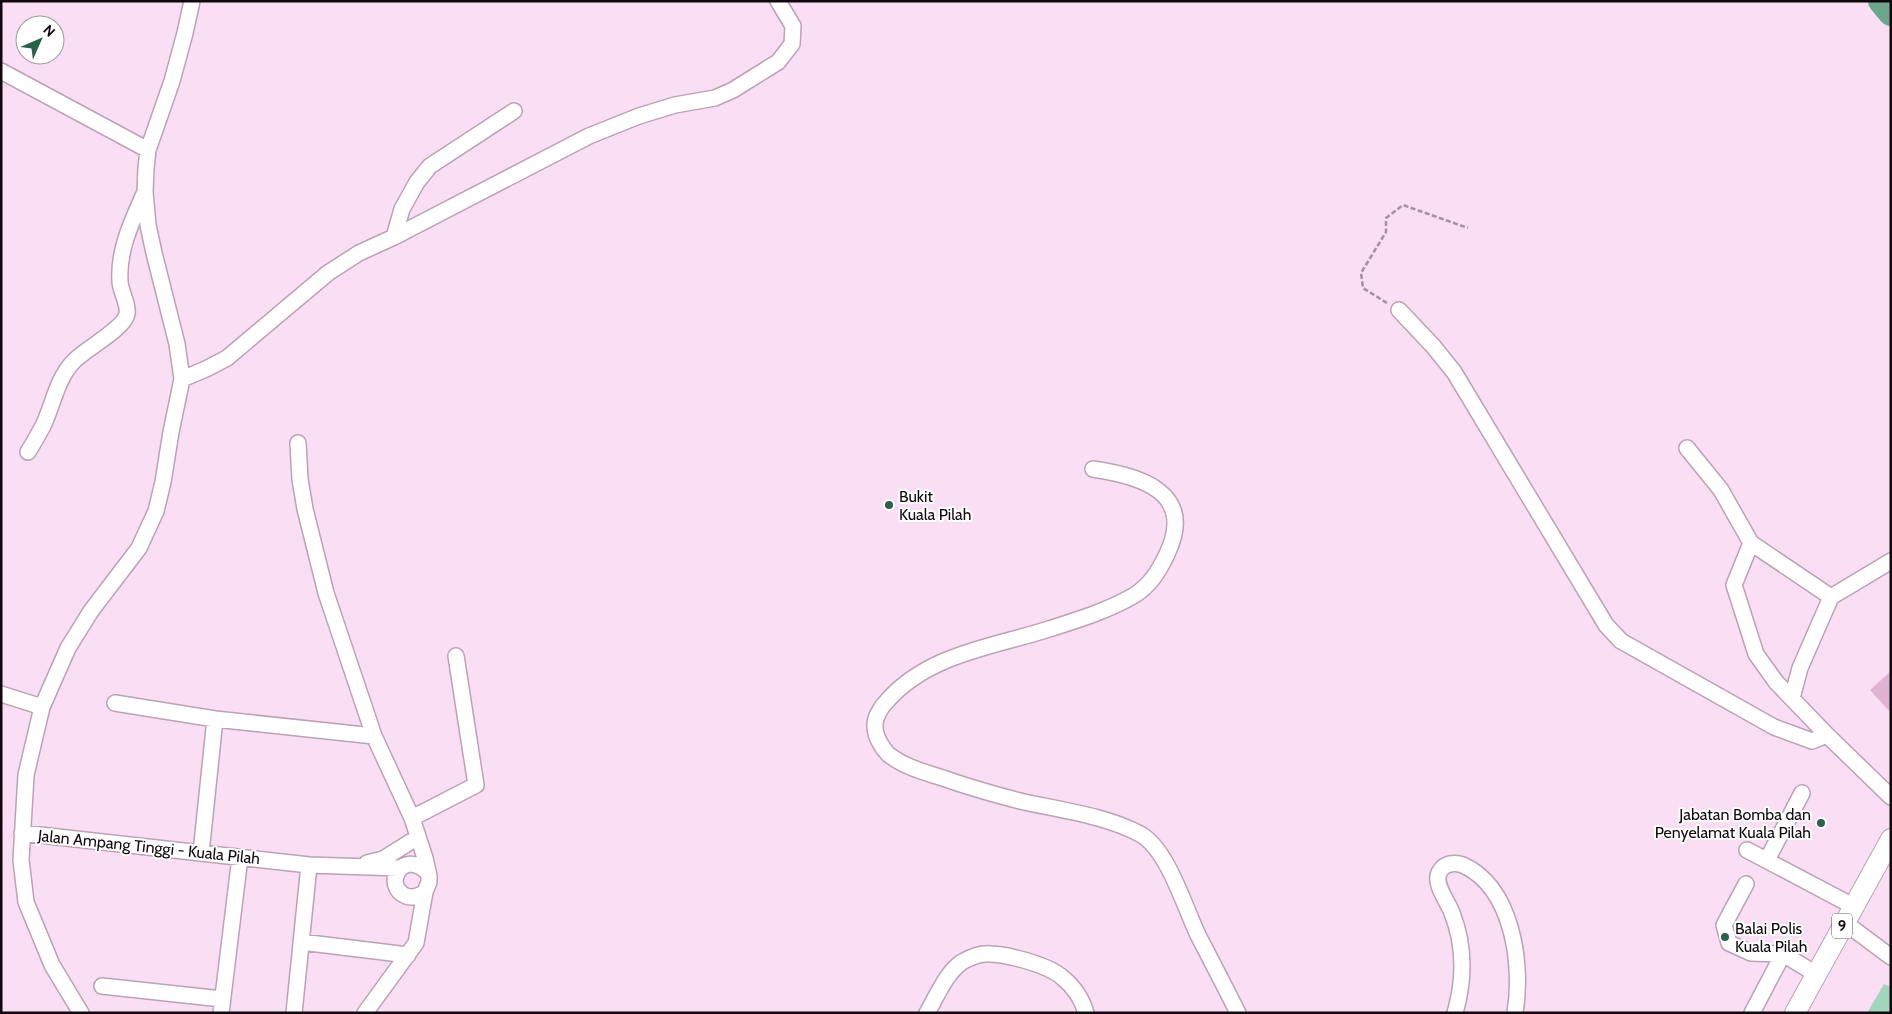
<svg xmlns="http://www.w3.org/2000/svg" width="1892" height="1014" viewBox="0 0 1892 1014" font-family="Cabin,sans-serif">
<rect width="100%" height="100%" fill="#fadef3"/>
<path fill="#a1d7be" d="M 1884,984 L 1891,987 L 1891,1013 L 1867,1013 Z"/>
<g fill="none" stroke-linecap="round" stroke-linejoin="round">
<path stroke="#6ca78d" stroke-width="26" d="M 1881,1 L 1891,13"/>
</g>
<path fill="#e2b2d5" d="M 1891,671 L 1891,713 L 1870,690 Z"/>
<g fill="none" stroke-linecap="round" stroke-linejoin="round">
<defs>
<path id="minor" d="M 1,71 L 148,150
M 394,237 L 402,209 L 417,182 L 430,166 L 514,111
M 1399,310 L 1433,346 L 1454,372 L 1606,625 L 1621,641 L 1774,727 L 1812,741 L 1827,735
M 182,379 L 206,369 L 227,358 L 328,273 L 359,253 L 394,237 L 589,136 L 639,116 L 675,105 L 715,98 L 733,90 L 778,62 L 792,44 L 793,26 L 778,1
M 298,443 L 300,479 L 305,509 L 326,593 L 374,736 L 412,818 L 425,858 L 429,876 L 429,882 L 425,892 L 416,943 L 365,1013
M 1687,448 L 1721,490 L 1751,543 L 1734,585 L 1756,654 L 1776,682 L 1827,735 L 1891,797
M 28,452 C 33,444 38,435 43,426 C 53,405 57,378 74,361 C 85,349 124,329 127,314 C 129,304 120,291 120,281 C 118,250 132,221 144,194
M 1093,469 C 1142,476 1196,493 1167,554 C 1159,571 1150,586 1133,596 C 1107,611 1077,620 1049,629 C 993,647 928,654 887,701 C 881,707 874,718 875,727 C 875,736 882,748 888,754 C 904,767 924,772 943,778 C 968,787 993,794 1020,801 C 1059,810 1104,815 1140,834 C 1168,849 1185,909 1199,937 C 1212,962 1225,987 1238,1013
M 1751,543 L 1831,597
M 1,694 L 42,707
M 1792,698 L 1800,668 L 1831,597 L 1891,561
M 115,703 L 215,719 L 374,736
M 412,818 L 476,785 L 456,656
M 22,833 L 309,865 L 400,868
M 1747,850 L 1853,906
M 201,853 L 215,719
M 1767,860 L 1802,793
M 367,863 L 383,859 L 410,842
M 1746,884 L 1724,925 L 1729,943 L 1751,953 L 1783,954 L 1816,974
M 425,892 C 419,896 413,899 406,896 C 382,886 402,848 427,872
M 1844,922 L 1891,957
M 301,942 L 408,955
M 102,986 L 222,999
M 81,1013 L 52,965 L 26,902 L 21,860 L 26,775 L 42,707 L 68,648 L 91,611 L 139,548 L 156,511 L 163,482 L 171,432 L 182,379 L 177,344 L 154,253 L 148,225 L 145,192 L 146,168 L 148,150 L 172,81 L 185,33 L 192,1
M 221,1013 L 240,857
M 294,1013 L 309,865
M 927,1013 C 937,996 946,973 962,962 C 971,957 981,953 991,954 C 1010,955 1049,965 1063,978 C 1074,987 1082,999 1086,1013
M 1455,1013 C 1465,978 1465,946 1452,913 C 1448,901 1432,883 1440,871 C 1445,863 1455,862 1463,865 C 1513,888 1523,965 1515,1013
M 1752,1013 L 1783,954"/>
<path id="major" d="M 1795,1013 L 1891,839"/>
</defs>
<use href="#minor" stroke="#bca2b5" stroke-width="18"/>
<use href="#major" stroke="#bca2b5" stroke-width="22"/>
<path stroke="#a690a0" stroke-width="2.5" stroke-dasharray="5 2.5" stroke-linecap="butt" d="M 1387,303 L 1363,288 L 1361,273 L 1386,232 L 1386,218 L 1403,205 L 1468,228"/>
<use href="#minor" stroke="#fff" stroke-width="15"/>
<use href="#major" stroke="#fff" stroke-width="20"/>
</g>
<g fill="#29624b" stroke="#fff" stroke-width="2">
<circle cx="889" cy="505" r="5"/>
<circle cx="1821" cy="823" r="5"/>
<circle cx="1725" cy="937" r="5"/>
</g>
<g text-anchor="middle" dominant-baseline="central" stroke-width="4" stroke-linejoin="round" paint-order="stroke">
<rect fill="#fff" stroke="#585257" stroke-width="1" x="1832" y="913.5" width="20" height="25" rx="4"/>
<g font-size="15" font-weight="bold" fill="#11080f">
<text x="1842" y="926">9</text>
</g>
<g font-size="16" fill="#11080f" stroke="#fff" text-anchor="start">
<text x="899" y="496">Bukit<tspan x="899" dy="18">Kuala Pilah</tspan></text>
<text x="1811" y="814" text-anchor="end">Jabatan Bomba dan<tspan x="1811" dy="18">Penyelamat Kuala Pilah</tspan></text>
<text x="1735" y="928">Balai Polis<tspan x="1735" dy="18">Kuala Pilah</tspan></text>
</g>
<g font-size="16" fill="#11080f" stroke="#fff">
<text transform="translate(149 847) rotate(6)">Jalan Ampang Tinggi - Kuala Pilah</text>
</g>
</g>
<rect width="1892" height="1014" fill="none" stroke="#11080f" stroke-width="5"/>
<g transform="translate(40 40) rotate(45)"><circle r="24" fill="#ffffff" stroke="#a09c9f"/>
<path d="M0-4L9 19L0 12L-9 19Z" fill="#29624b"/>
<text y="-8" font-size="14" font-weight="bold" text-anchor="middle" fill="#11080f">N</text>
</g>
</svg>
